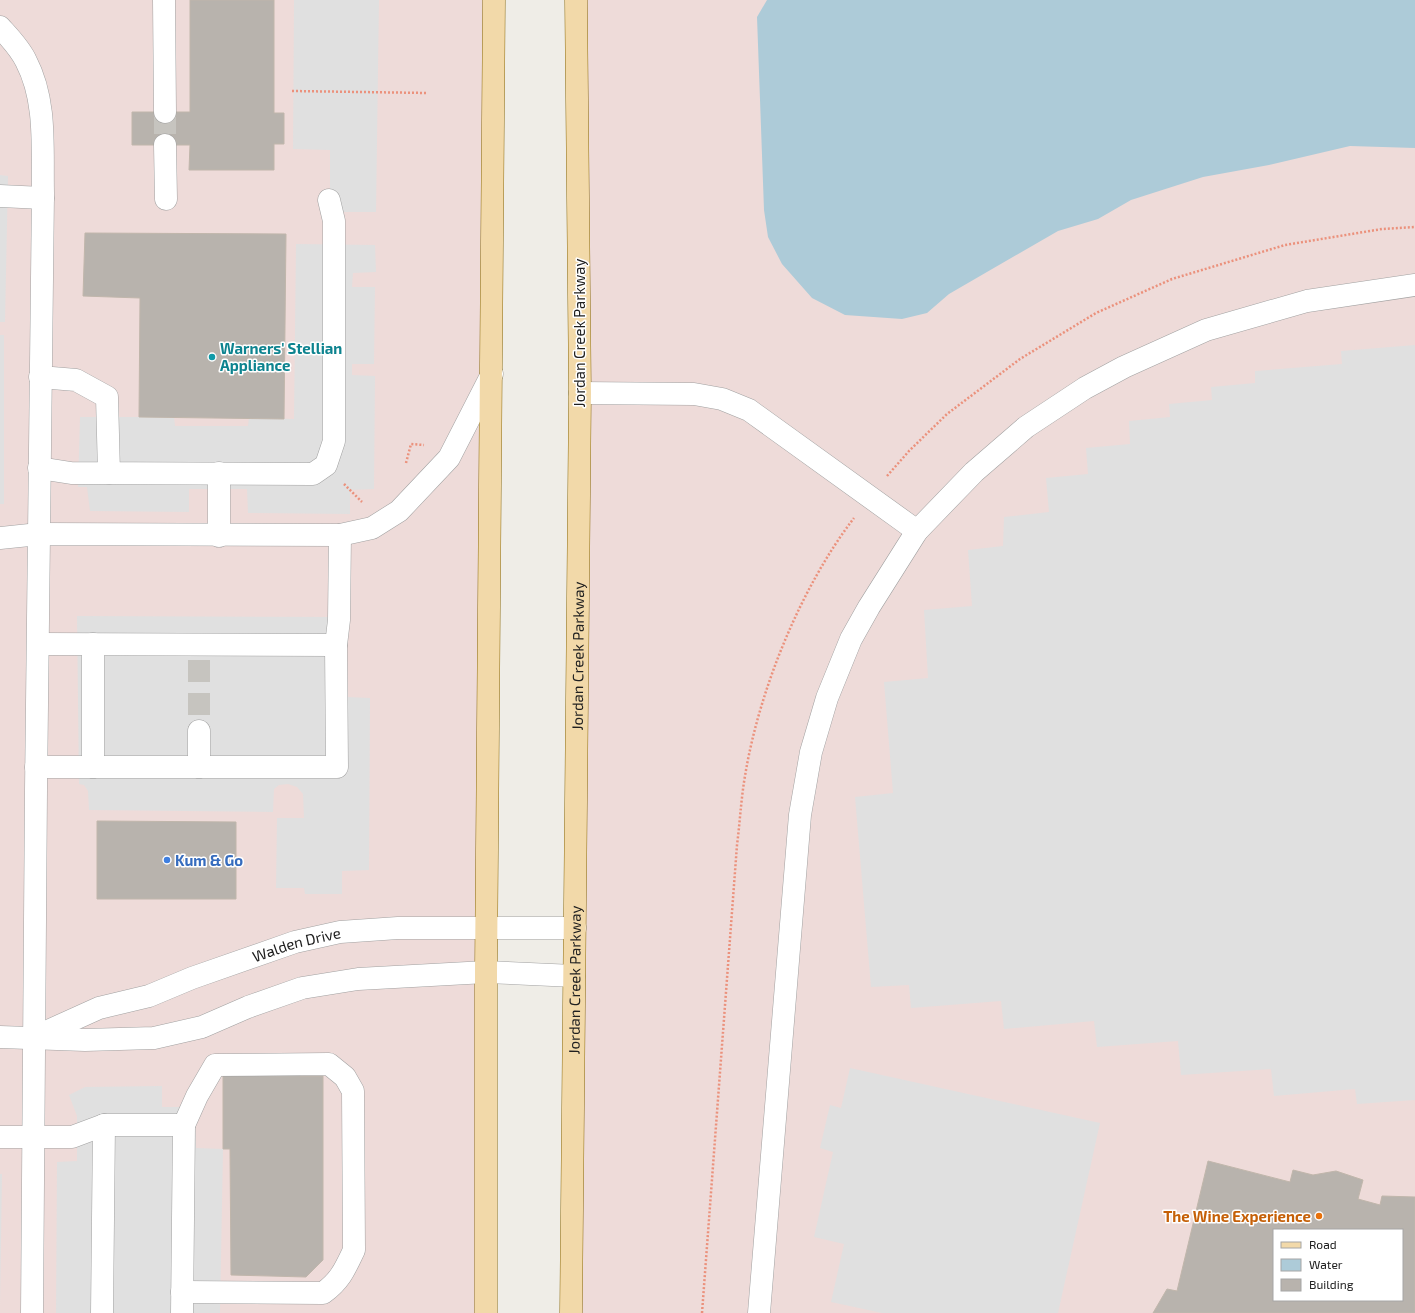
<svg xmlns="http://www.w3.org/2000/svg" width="1415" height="1313" viewBox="0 0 1415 1313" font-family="'Exo 2',sans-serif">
<rect width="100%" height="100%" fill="#efede7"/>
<path fill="#eedbd9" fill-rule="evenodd" d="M 0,0 L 494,0 L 486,1313 L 0,1313 Z
M 576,0 L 1415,0 L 1415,1313 L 571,1313 ZM 1274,1230 L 1402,1230 L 1402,1300 L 1274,1300 Z"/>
<path fill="#e0e0e0" d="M 294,0 L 379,0 L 376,212 L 330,212 L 330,150 L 293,149 Z
M 0,175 L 8,176 L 5,322 L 0,322 Z
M 296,244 L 375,245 L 376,272 L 353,273 L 352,287 L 375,287 L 374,364 L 352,364 L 352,375 L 375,376 L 374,489 L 350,490 L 350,514 L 248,513 L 247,489 L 189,489 L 189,512 L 90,511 L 87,487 L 78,487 L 80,417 L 174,417 L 175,426 L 248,426 L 249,418 L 294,419 Z
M 0,335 L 4,335 L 4,504 L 0,504 Z
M 1415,345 L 1415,1100 L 1357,1104 L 1355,1089 L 1274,1096 L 1271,1069 L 1181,1075 L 1178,1041 L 1097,1047 L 1094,1021 L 1004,1029 L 1001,1001 L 911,1008 L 909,985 L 871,987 L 855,797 L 893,793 L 884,682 L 928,678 L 924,610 L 972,606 L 968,550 L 1003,546 L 1004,517 L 1049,512 L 1046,478 L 1088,474 L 1086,448 L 1130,444 L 1129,421 L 1170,417 L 1169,404 L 1212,400 L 1211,387 L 1255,383 L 1255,371 L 1342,364 L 1341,351 Z
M 77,616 L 347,617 L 347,697 L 370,698 L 369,870 L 342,871 L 342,894 L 305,894 L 304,888 L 276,888 L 277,818 L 304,818 L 303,794 L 297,787 L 288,784 L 279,785 L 274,789 L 273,812 L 89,810 L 88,791 L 84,785 L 79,784 Z
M 850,1068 L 1100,1123 L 1058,1313 L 882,1313 L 831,1302 L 844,1244 L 814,1237 L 833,1152 L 820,1148 L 830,1105 L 841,1108 Z
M 162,1086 L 162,1107 L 195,1107 L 196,1148 L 223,1149 L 220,1313 L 56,1313 L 57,1162 L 77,1161 L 77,1116 L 69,1095 L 85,1087 Z
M 0,1174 L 2,1174 L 0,1307 Z"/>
<path fill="#adcbd8" d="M 767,0 L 1415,0 L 1415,148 L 1350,146 L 1269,165 L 1203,177 L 1131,200 L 1098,219 L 1058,231 L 949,294 L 927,313 L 902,319 L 845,315 L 812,298 L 782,264 L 768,237 L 764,210 L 757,17 Z"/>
<path fill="#b8b3ad" stroke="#c0b6ab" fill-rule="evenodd" d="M 190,0 L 274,0 L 274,113 L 284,113 L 284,144 L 274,144 L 274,170 L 189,170 L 190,145 L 132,145 L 132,112 L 190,112 Z
M 85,233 L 286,234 L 284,419 L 139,417 L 140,298 L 83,296 Z
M 97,821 L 236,822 L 236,899 L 97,899 Z
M 223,1068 L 299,1070 L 300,1076 L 323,1076 L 323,1260 L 306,1277 L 231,1275 L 230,1149 L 223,1149 Z
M 1208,1161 L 1290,1182 L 1293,1170 L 1313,1175 L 1336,1171 L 1363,1180 L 1358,1199 L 1380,1205 L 1382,1196 L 1415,1197 L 1415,1313 L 1153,1313 L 1167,1289 L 1177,1291 ZM 1274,1230 L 1402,1230 L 1402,1300 L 1274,1300 Z"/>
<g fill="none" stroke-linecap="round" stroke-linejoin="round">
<path stroke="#c6c4bf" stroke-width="22" stroke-dasharray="22 11" stroke-linecap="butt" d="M 165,112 L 165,145
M 199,660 L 199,731"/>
<defs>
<g id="minor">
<path d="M 164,0 L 165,112"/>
<path d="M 0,27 C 9,37 20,48 26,61 C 47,101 42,148 43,193 L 36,790 L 32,1313"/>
<path d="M 165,145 L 166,199"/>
<path d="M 0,196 L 43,198"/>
<path d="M 40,377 L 76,380 L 107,397 L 109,473"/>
<path d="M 580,393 L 694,394 L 722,399 L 749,410 L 917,531"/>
<path d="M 39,468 L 71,473 L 313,474 L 326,465 L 334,441 L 334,221 L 329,200"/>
<path d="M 219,473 L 219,536"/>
<path d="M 0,538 L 39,534 L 340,535 L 372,528 L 399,511 L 449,458 L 492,374"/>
<path d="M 39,644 L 336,645"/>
<path d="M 93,644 L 93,767"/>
<path d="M 199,731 L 199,767"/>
<path d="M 36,767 L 337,767 L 336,645 L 339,620 L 340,535"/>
<path id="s1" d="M 37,1036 L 99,1008 L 149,996 L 192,978 L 295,942 L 340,932 L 398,928 L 575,928"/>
<path d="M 0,1037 L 85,1040 L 154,1038 L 202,1027 L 248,1007 L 302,988 L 358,979 L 486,972 L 574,976"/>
<path d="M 0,1137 L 72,1137 L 104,1125 L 184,1125 L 182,1313"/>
<path d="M 182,1292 L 323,1293 C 340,1281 345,1269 354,1250 L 353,1091 L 345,1077 L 329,1064 L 215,1065 L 197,1096 L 184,1125"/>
<path d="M 102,1313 L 104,1125"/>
<path d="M 759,1313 L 800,815 L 811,752 L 827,698 L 851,639 L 869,607 L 917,531 L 974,472 L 1026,427 L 1085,388 L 1124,367 L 1206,330 L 1307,301 L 1415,285"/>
</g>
<g id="major">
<path d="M 486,1313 L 486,972 L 494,0"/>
<path id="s2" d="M 571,1313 L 580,393 L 576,0"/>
</g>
</defs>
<use href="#minor" stroke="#a1a1a1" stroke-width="23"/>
<use href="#major" stroke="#8c6c10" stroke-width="23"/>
<path stroke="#eb917c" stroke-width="2.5" stroke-dasharray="2 2" stroke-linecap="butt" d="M 292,91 L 428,93
M 406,463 L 411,444 L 424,445
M 887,476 L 909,451 L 947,414 L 1020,359 L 1096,313 L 1172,279 L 1285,245 L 1382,229 L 1415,227
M 344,484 L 362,502
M 702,1313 L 737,845 C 740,822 741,799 745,776 C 759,690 801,587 854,518"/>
<use href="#minor" stroke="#fff" stroke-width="22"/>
<use href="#major" stroke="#f2d9a9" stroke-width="22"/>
</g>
<circle fill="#0f9aa8" stroke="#fff" stroke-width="1.5" cx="212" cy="357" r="4"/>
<circle fill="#3f7fe0" stroke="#fff" stroke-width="1.5" cx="167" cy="860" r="4"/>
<circle fill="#e8710a" stroke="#fff" stroke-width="1.5" cx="1319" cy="1216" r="4"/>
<g text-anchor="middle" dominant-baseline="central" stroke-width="3" stroke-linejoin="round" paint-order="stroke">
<g font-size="15" fill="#202020" stroke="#fff">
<text transform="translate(579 333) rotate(-90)">Jordan Creek Parkway</text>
<text stroke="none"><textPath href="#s2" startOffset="657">Jordan Creek Parkway</textPath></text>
<text stroke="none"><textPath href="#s1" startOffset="276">Walden Drive</textPath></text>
<text stroke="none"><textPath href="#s2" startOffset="333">Jordan Creek Parkway</textPath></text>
</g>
<g font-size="15" font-weight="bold" fill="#0d838f" stroke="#fff" text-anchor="start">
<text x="220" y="348">Warners' Stellian<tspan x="220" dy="17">Appliance</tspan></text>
</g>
<g font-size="15" font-weight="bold" fill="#366cbe" stroke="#fff" text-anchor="start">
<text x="175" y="860">Kum &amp; Go</text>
</g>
<g font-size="15" font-weight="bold" fill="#c56008" stroke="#fff" text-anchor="end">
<text x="1311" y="1216">The Wine Experience</text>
</g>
</g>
<rect x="1273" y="1229" width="130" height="72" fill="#ffffff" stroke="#a6a6a6"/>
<rect x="1281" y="1242" width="20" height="6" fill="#f2d9a9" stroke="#a6a6a6"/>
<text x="1309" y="1249" font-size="12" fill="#202020">Road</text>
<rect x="1281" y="1259" width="20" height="12" fill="#adcbd8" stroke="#a6a6a6"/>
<text x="1309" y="1269" font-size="12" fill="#202020">Water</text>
<rect x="1281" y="1279" width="20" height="12" fill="#b8b3ad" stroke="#a6a6a6"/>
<text x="1309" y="1289" font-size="12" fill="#202020">Building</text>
</svg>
